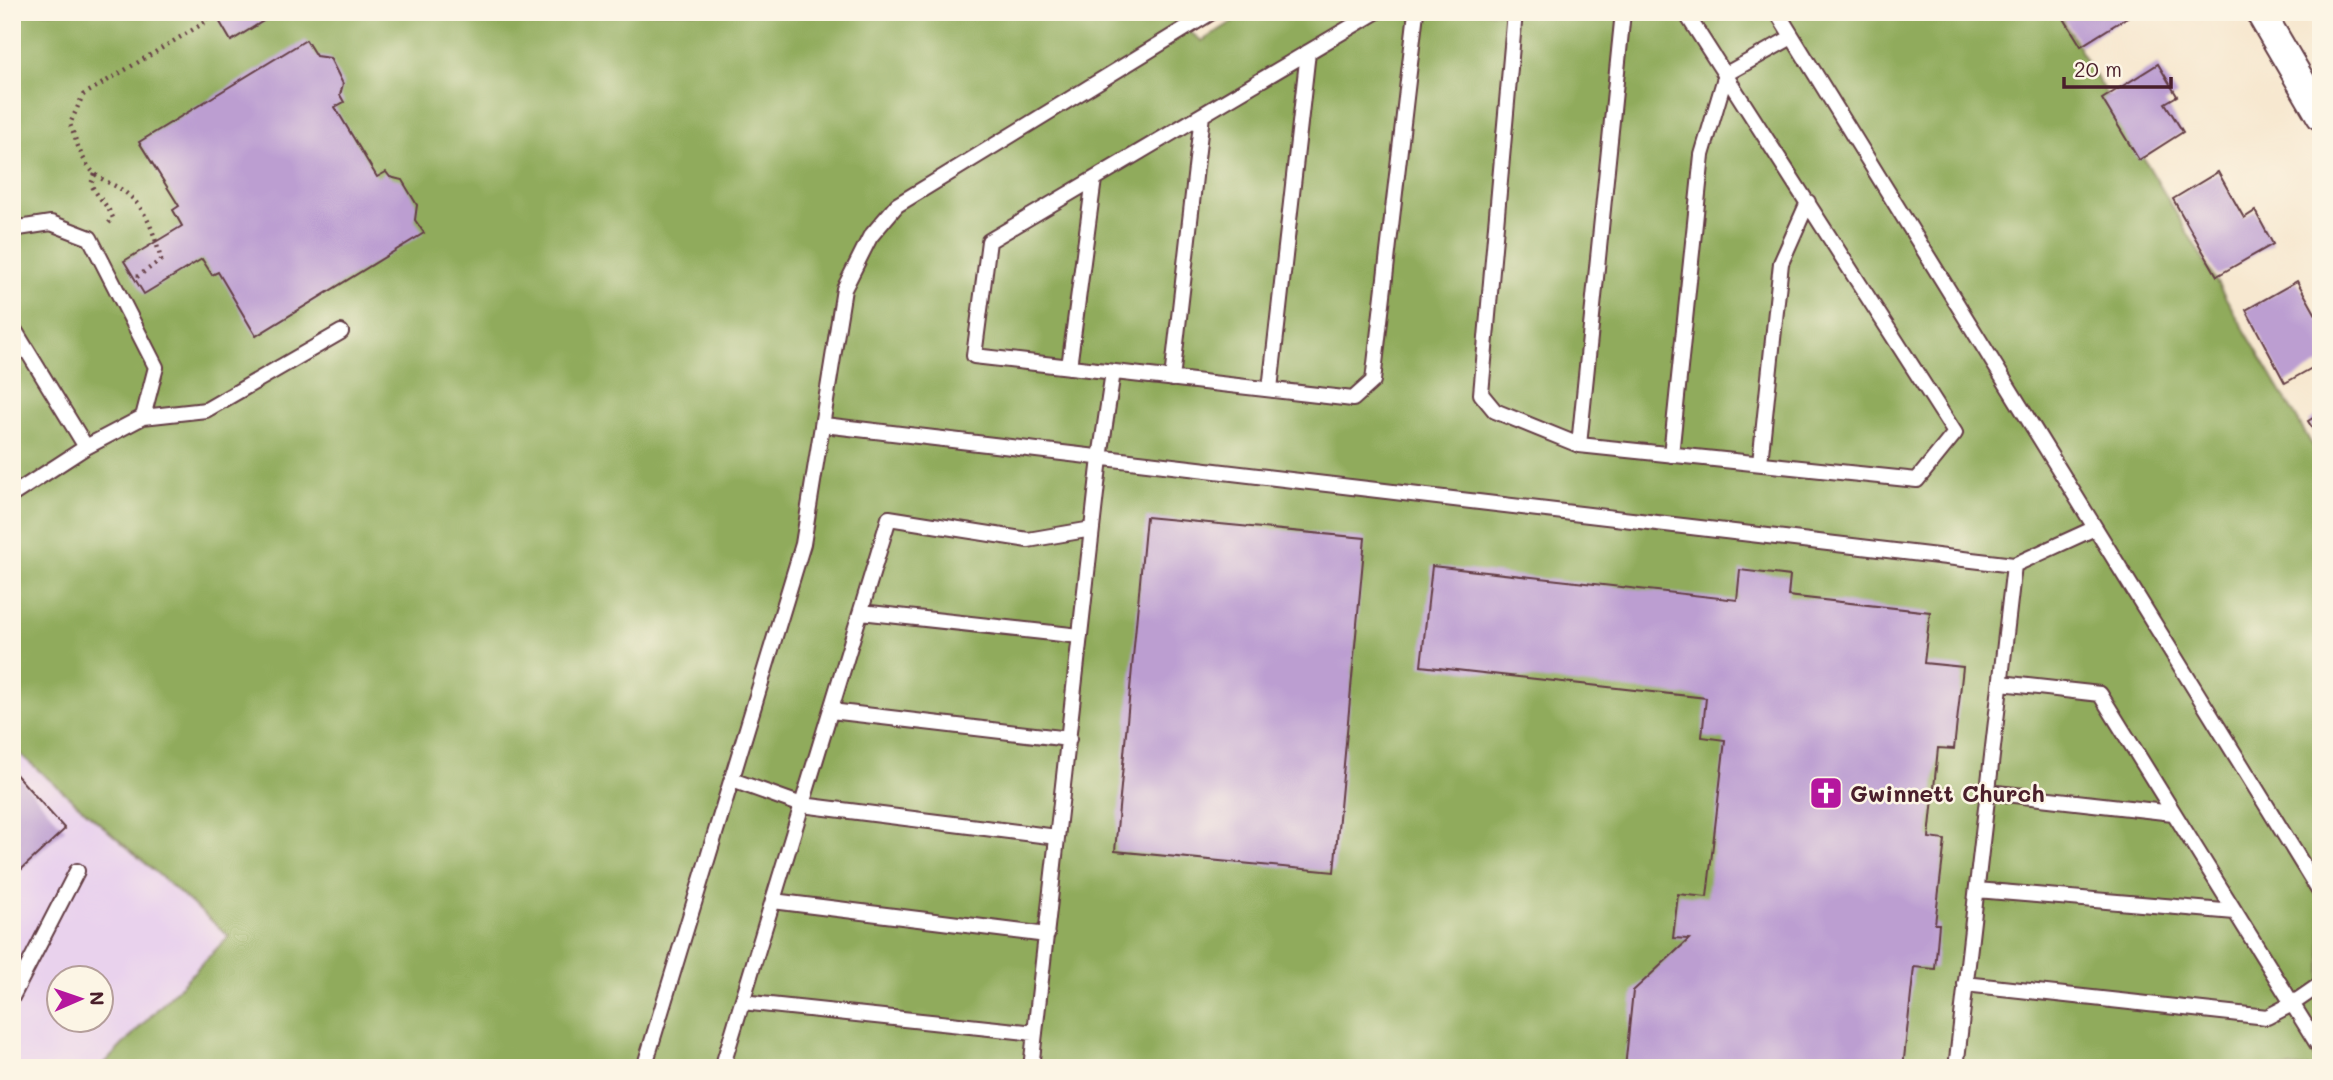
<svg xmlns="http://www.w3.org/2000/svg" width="2333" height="1080" viewBox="0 0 2333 1080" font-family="Mali,sans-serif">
<rect width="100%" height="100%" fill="#fcf5e5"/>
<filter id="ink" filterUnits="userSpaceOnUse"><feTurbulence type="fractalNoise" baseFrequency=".0143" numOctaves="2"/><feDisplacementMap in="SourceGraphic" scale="14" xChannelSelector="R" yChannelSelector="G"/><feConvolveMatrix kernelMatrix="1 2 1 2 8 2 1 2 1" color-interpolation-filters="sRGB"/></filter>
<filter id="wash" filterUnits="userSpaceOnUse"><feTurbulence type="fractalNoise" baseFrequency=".00686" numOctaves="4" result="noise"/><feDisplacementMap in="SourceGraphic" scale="28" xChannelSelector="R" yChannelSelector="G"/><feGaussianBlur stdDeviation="1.57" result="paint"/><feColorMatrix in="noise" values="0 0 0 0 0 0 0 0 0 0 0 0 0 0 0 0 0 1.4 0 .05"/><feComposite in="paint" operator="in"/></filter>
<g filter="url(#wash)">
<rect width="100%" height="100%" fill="#f7e8d0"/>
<path fill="#e9d2ed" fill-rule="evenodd" d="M 12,747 L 229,936 L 100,1068 L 12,1068 ZM 60,978 L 102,978 L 102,1020 L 60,1020 Z"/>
<path fill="#90ab5c" stroke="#6d6544" stroke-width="2" d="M 12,12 L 1164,12 L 1202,41 L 1248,12 L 2058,12 L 2321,460 L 2321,1068 L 100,1068 L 229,936 L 12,747 Z"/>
<g id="blocks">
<path fill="#bc9ed1" d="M 214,12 L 278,12 L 231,41 Z
M 2060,12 L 2127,12 L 2129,16 L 2081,46 Z
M 306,40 L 316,56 L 330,58 L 343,84 L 340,95 L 344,102 L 335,107 L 377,177 L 386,172 L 390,177 L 402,180 L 417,205 L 415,220 L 424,233 L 256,336 L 218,272 L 212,275 L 202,259 L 144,294 L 124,261 L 182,226 L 173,210 L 179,206 L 139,142 Z
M 2158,64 L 2177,96 L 2165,103 L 2183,132 L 2139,160 L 2102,99 Z
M 2218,172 L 2244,218 L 2255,211 L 2273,244 L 2217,276 L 2173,199 Z
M 2297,281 L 2321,324 L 2321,363 L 2285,383 L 2246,310 Z
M 2321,413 L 2321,442 L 2308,421 Z
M 1146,517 L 1365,538 L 1334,872 L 1115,851 Z
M 1432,566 L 1737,600 L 1740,570 L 1790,576 L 1788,596 L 1930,612 L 1924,663 L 1963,667 L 1954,749 L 1938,748 L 1929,838 L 1945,840 L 1935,924 L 1939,924 L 1935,969 L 1914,967 L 1903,1068 L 1625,1068 L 1633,991 L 1689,939 L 1673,938 L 1678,894 L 1707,897 L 1725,740 L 1702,737 L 1706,698 L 1421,666 Z
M 12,770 L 65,829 L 12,878 Z"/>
</g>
</g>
<g filter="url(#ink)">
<use href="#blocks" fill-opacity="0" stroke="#643d44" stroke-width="2"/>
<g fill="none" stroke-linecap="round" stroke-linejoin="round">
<defs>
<path id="lane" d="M 1376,12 L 989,241 L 974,356 L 1353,399 L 1373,381 L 1416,12
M 1515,12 L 1481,394 L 1495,411 L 1579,445 L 1917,480 L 1955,433 L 1685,12
M 1777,12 L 2321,894
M 12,229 L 51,223 L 90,238 L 156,367 L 143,417 L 86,447
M 12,326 L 86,447 L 12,495
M 1069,367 L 1094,179
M 1172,379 L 1202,115
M 1270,389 L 1308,52
M 143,417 L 206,410 L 341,332
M 824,425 L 2014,565
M 1579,445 L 1623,12
M 1671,455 L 1702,155 L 1726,74 L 1792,37
M 1760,463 L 1781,263 L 1808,202
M 861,612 L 1080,636
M 2001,683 L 2100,694 L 2321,1050
M 831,711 L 1069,739
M 732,780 L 802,805 L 1057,837
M 1988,792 L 2173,813
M 1977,890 L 2235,912
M 773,901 L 1047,935
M 1965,984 L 2267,1017 L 2292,1004 L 2321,984
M 12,997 L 77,871
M 742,1002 L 1035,1033
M 644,1068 L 803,544 L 844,289 L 870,237 L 897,205 L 1212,12
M 722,1068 L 889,518 L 1028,540 L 1092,529
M 1031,1068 L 1100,458 L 1113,372
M 1956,1068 L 2014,565 L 2095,528"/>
<path id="street" d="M 2260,12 L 2321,116"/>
</defs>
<use href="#lane" stroke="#643d44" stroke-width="18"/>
<use href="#street" stroke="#643d44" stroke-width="32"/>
<path stroke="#643d44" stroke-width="4.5" stroke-dasharray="2 5" stroke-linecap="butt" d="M 95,174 L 91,184 C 97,197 108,205 113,218 L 109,223
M 137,277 L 161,260 C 154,233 147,207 122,190 C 113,184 101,180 94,173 C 81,160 76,140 70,124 L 83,95 L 209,20 L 204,12"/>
<use href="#lane" stroke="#fff" stroke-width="14"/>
<use href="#street" stroke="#fff" stroke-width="28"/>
</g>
</g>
<defs>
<symbol id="church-square" viewBox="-11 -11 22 22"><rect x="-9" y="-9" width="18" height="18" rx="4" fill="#b5179e" stroke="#fcf5e5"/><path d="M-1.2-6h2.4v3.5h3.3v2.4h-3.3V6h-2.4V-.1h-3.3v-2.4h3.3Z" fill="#fff"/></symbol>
</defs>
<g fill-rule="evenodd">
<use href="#church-square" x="1807" y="774" width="38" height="38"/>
</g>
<g text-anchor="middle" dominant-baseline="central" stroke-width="5" stroke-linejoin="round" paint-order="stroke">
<g font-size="23" font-weight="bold" fill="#4a1f2b" stroke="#fcf5e5" text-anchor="start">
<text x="1850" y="793">Gwinnett Church</text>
</g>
</g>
<rect width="2333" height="1080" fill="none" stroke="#fcf5e5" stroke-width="42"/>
<g transform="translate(80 999) rotate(88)"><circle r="33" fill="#fcf5e5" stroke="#b59f9b" stroke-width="2"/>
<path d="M0-5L12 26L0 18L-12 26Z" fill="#b5179e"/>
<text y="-10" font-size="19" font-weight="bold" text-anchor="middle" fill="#4a1f2b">N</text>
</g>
<path d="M2064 77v10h107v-10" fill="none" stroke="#4a1f2b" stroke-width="3.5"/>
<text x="2074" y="77" font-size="21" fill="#4a1f2b" stroke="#fcf5e5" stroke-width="5" paint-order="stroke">20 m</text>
</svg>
